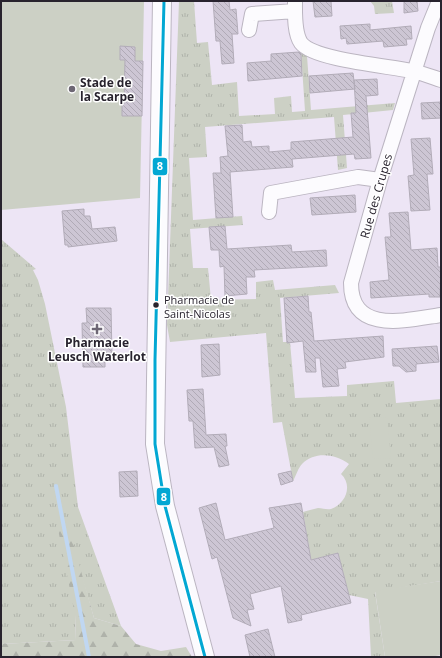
<svg xmlns="http://www.w3.org/2000/svg" width="442" height="658" viewBox="0 0 442 658" font-family="'Open Sans',sans-serif">
<defs>
<pattern id="grass-tufts" width="24" height="20" patternUnits="userSpaceOnUse"><rect width="24" height="20" fill="#ccd0c5"/><path d="M3 7l-1-3M5 7V3M7 7l1-3M15 17l-1-3M17 17v-4M19 17l1-3" fill="none" stroke="#afb2aa"/></pattern>
<pattern id="forest-firs" width="22" height="20" patternUnits="userSpaceOnUse"><rect width="22" height="20" fill="#ccd0c5"/><path d="M5 1l3.5 6h-7zM16 11l3.5 6h-7z" fill="#afb2aa"/></pattern>
<pattern id="building-back-hatch" width="6" height="6" patternUnits="userSpaceOnUse"><rect width="6" height="6" fill="#cdc6d4"/><path d="M-1 5l2 2M0 0l6 6M5-1l2 2" fill="none" stroke="#b0aab6"/></pattern>
</defs>
<rect width="100%" height="100%" fill="#ede5f5"/>
<path fill="url(#grass-tufts)" d="M 179,1 L 194,1 L 197,43 L 208,42 L 212,85 L 237,82 L 239,116 L 275,114 L 274,98 L 291,96 L 292,112 L 305,111 L 301,52 L 307,56 L 311,110 L 395,103 L 393,110 L 343,115 L 347,168 L 338,170 L 334,117 L 205,127 L 207,157 L 189,158 L 193,220 L 242,216 L 243,225 L 190,229 L 193,268 L 208,268 L 211,300 L 256,299 L 256,282 L 273,280 L 275,290 L 335,285 L 339,293 L 280,298 L 283,342 L 290,342 L 295,398 L 347,396 L 347,385 L 394,381 L 396,403 L 441,399 L 441,382 L 441,581 L 375,592 L 385,657 L 371,657 L 368,599 L 349,595 L 338,553 L 311,560 L 303,512 C 307,511 313,509 318,508 C 323,508 326,510 331,509 C 346,504 353,485 341,474 L 349,464 C 335,454 315,451 302,464 C 298,468 296,476 293,481 L 282,422 L 273,423 L 266,333 L 170,342 L 167,325 Z
M 370,1 L 392,1 L 394,13 L 375,14 L 374,6 Z
M 1,239 L 36,269 L 33,270 L 38,280 L 45,304 L 66,407 L 78,507 L 121,626 L 94,618 L 82,577 L 75,615 L 76,640 L 1,644 Z"/>
<path fill="url(#forest-firs)" d="M 58,529 L 70,531 L 94,618 L 121,626 L 136,644 L 161,651 L 186,647 L 192,657 L 1,657 L 1,644 L 76,640 L 75,615 Z"/>
<path fill="#ccd0c5" d="M 1,1 L 144,1 L 140,198 L 1,210 Z
M 387,417 L 391,458 L 373,459 L 369,418 Z
M 441,581 L 441,655 L 430,657 L 385,657 L 375,591 Z"/>
<g fill="none" stroke-linecap="round" stroke-linejoin="round">
<path stroke="#c0d7f2" stroke-width="4" d="M 56,486 L 89,657"/>
</g>
<path fill="url(#building-back-hatch)" stroke="#b2acb8" d="M 213,1 L 229,1 L 230,10 L 236,9 L 238,34 L 232,34 L 234,63 L 222,64 L 220,41 L 216,41 Z
M 313,1 L 331,1 L 332,16 L 315,17 Z
M 404,1 L 417,1 L 418,11 L 404,13 Z
M 370,24 L 370,30 L 411,26 L 412,39 L 406,39 L 407,45 L 384,47 L 383,41 L 347,44 L 346,38 L 341,39 L 340,26 Z
M 120,46 L 135,47 L 135,61 L 143,61 L 142,116 L 122,116 L 122,104 L 124,104 L 125,60 L 120,60 Z
M 299,52 L 301,54 L 302,76 L 248,81 L 247,63 L 271,61 L 271,54 Z
M 353,73 L 355,89 L 310,93 L 309,76 Z
M 377,79 L 378,95 L 366,96 L 371,158 L 355,159 L 354,154 L 292,159 L 293,167 L 230,172 L 233,217 L 216,218 L 213,173 L 221,173 L 220,157 L 228,156 L 225,126 L 242,125 L 243,142 L 251,141 L 252,147 L 269,146 L 269,152 L 291,150 L 291,142 L 353,137 L 351,113 L 356,113 L 354,80 Z
M 441,102 L 441,118 L 422,119 L 421,103 Z
M 430,138 L 433,174 L 427,174 L 430,210 L 411,211 L 408,176 L 414,175 L 411,139 Z
M 355,195 L 356,212 L 312,215 L 310,198 Z
M 84,209 L 84,216 L 90,216 L 92,229 L 115,227 L 117,241 L 68,247 L 68,245 L 65,245 L 62,211 Z
M 408,212 L 411,250 L 437,248 L 438,267 L 441,267 L 440,297 L 429,297 L 429,294 L 371,298 L 370,282 L 389,280 L 385,237 L 391,237 L 389,213 Z
M 225,226 L 227,249 L 291,245 L 292,252 L 326,250 L 327,266 L 254,270 L 255,277 L 246,277 L 247,294 L 225,296 L 224,266 L 220,267 L 219,250 L 211,250 L 209,227 Z
M 308,296 L 309,312 L 311,312 L 314,341 L 383,336 L 384,357 L 345,362 L 346,368 L 337,369 L 339,386 L 323,387 L 320,358 L 315,358 L 316,372 L 306,372 L 303,341 L 287,343 L 284,298 Z
M 86,308 L 111,308 L 112,356 L 105,356 L 105,367 L 83,367 L 82,323 L 87,323 Z
M 219,344 L 220,375 L 202,377 L 201,345 Z
M 437,346 L 439,362 L 416,364 L 416,371 L 406,372 L 399,366 L 393,366 L 392,349 Z
M 203,389 L 206,435 L 226,434 L 227,446 L 225,446 L 229,465 L 219,467 L 214,447 L 195,448 L 193,421 L 189,421 L 187,390 Z
M 137,471 L 138,496 L 120,497 L 119,472 Z
M 291,471 L 293,481 L 281,485 L 278,474 Z
M 216,503 L 225,540 L 274,528 L 269,508 L 301,503 L 311,560 L 338,553 L 351,603 L 301,615 L 302,620 L 288,623 L 281,586 L 250,594 L 254,609 L 247,610 L 251,626 L 233,618 L 217,557 L 212,559 L 199,508 Z
M 268,629 L 275,657 L 250,657 L 245,635 Z"/>
<g fill="none" stroke-linecap="round" stroke-linejoin="round">
<defs>
<path id="minor" d="M 295,1 C 295,13 294,33 301,43 C 314,60 389,66 412,71 C 422,73 432,77 441,80
M 439,1 L 428,28 L 380,180 L 351,283 C 351,335 407,320 441,315
M 249,30 L 252,14 L 295,11
M 269,212 L 271,193 L 358,177 L 380,180"/>
<path id="major" d="M 162,1 L 155,444 L 165,506 L 205,657"/>
</defs>
<use href="#minor" stroke="#bbb5c1" stroke-width="16"/>
<use href="#major" stroke="#bbb5c1" stroke-width="20"/>
<use href="#minor" stroke="#fcfbfe" stroke-width="14"/>
<use href="#major" stroke="#fcfbfe" stroke-width="18"/>
<defs>
<path id="bus-1" d="M 164,1 L 155,360 L 155,444 L 165,506 L 205,657"/>
</defs>
<use href="#bus-1" stroke="#fff" stroke-width="6"/>
<use href="#bus-1" stroke="#02a7d3" stroke-width="3"/>
</g>
<g fill="#6d6774" stroke="#fff" stroke-width="1.5">
<circle cx="72" cy="89" r="4"/>
<path d="M95 323h4v4h4v4h-4v4h-4v-4h-4v-4h4z"/>
</g>
<circle fill="#28232e" stroke="#fff" stroke-width="1.5" cx="156" cy="305" r="3.5"/>
<g text-anchor="middle" dominant-baseline="central" stroke-width="3" stroke-linejoin="round" paint-order="stroke">
<g font-size="11" fill="#28232e" stroke="#fff" text-anchor="start">
<text x="164" y="299">Pharmacie de<tspan x="164" dy="14">Saint-Nicolas</tspan></text>
</g>
<g font-size="12" font-weight="bold" fill="#28232e" stroke="#fff" text-anchor="start">
<text x="80" y="82">Stade de<tspan x="80" dy="14">la Scarpe</tspan></text>
<text x="97" y="342" text-anchor="middle">Pharmacie<tspan x="97" dy="14">Leusch Waterlot</tspan></text>
</g>
<g font-size="12" fill="#28232e" stroke="#fff">
<text transform="translate(376 196) rotate(-74)">Rue des Crupes</text>
</g>
</g>
<g stroke="#fff" stroke-width="1.5">
<rect x="152" y="157" width="16" height="19" rx="4" fill="#02a7d3"/>
<rect x="156" y="487" width="15" height="19" rx="4" fill="#02a7d3"/>
</g>
<g font-size="11" text-anchor="middle" font-weight="bold" fill="#fff">
<text x="160" y="170">8</text>
<text x="164" y="501">8</text>
</g>
<rect width="442" height="658" fill="none" stroke="#28232e" stroke-width="4"/>
</svg>
